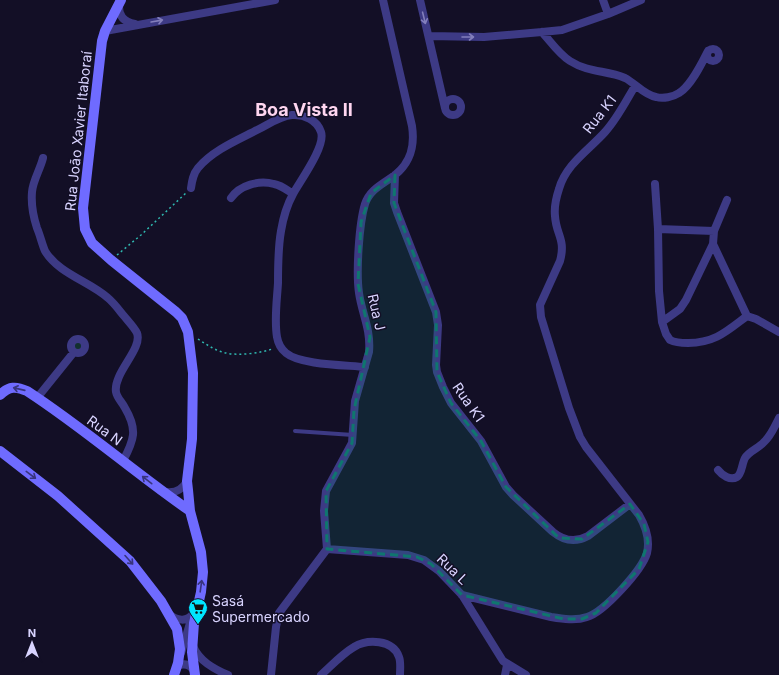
<svg xmlns="http://www.w3.org/2000/svg" width="779" height="675" viewBox="0 0 779 675" font-family="Inter,sans-serif">
<rect width="100%" height="100%" fill="#130f26"/>
<path fill="#12302f" d="M72.5 346a5.5 5.5 0 1 1 11 0a5.5 5.5 0 1 1-11 0Z"/>
<g fill="none" stroke-linecap="round" stroke-linejoin="round">
<path stroke="#2fb8b0" stroke-width="1.5" stroke-dasharray="2 3" stroke-linecap="butt" d="M 117,255 L 141,235 L 186,193
M 198,339 C 207,345 216,351 226,353 C 238,356 261,353 272,349"/>
<path stroke="#3d3a85" stroke-width="4" d="M 295,431 L 353,435"/>
<path stroke="#3d3a85" stroke-width="8" d="M 420,0 L 445,108
M 603,0 L 608,14
M 119,3 C 118,15 123,22 135,24
M 105,31 L 275,0
M 542,32 C 551,42 559,54 570,61 C 589,73 606,70 625,78 C 635,83 644,95 656,97 C 663,99 673,97 679,93 C 691,86 702,63 708,51
M 429,36 L 484,37 L 542,32 L 562,30 L 608,14 L 641,0
M707 55a6 6 0 1 1 12 0a6 6 0 1 1-12 0Z
M445 107a8 8 0 1 1 16 0a8 8 0 1 1-16 0Z
M 43,158 C 40,170 33,180 32,192 C 31,204 33,216 37,228 C 40,235 42,244 45,251 C 59,274 89,281 108,298 C 114,303 119,310 124,316 C 128,321 134,327 137,333 C 143,349 113,373 116,392 C 117,398 122,402 125,408 C 138,430 134,440 123,461
M 395,175 L 394,203 L 397,212 L 436,312 L 438,325 L 436,365 L 437,372 L 443,387 L 451,403 L 481,441 L 506,487 L 513,495 L 553,532 C 564,541 575,543 588,536 L 630,504
M 655,184 L 658,229 L 659,291 L 662,322
M 191,188 C 192,181 193,174 198,168 C 213,150 238,140 259,129 C 269,124 280,116 292,115 C 304,114 317,120 321,132 C 326,146 300,181 293,194 C 287,205 283,219 281,231 C 278,248 278,266 278,283 C 277,300 274,320 277,337 C 278,343 281,349 286,353 C 300,365 346,365 365,367
M 231,198 C 240,185 259,180 274,184 C 281,185 287,190 293,194
M 727,200 L 714,231 L 713,244 L 686,300 L 680,309 L 662,322 L 666,334 L 670,340 C 676,343 682,343 688,343 C 715,343 727,331 747,316 L 756,319 L 779,332
M 658,229 L 714,231
M 713,244 L 747,316
M71 346a7 7 0 1 1 14 0a7 7 0 1 1-14 0Z
M 37,398 L 74,352
M 718,470 C 722,475 730,481 737,477 C 742,474 742,463 745,458 C 749,451 759,448 764,442 C 771,436 775,426 779,418
M 161,491 C 172,494 182,491 187,481
M 327,549 L 408,555 L 424,560 L 439,571 L 462,595 L 503,661 L 526,675
M 462,595 L 551,617 C 563,619 576,621 587,617 C 604,612 642,570 647,553 C 650,540 646,527 639,515 L 586,447 L 580,437 L 569,408 L 541,317 L 540,305 L 560,261 C 566,239 556,235 555,216 C 554,207 556,198 559,189 C 566,164 589,150 605,132 C 617,119 626,101 635,86
M 169,614 C 177,621 187,622 193,614
M 193,646 C 199,661 214,669 228,675
M 181,653 L 191,620
M 177,666 C 184,663 190,664 194,671 L 195,668
M 271,675 L 276,627 L 279,613 L 327,549 L 324,511 L 326,491 L 352,443 L 355,401 L 369,352 C 371,329 362,314 359,293 C 356,272 359,224 365,204 C 370,189 383,184 395,175 C 411,162 415,146 412,126 L 383,0
M 321,675 C 331,666 342,654 354,647 C 367,639 393,639 399,657 C 401,662 400,669 400,675
M 505,675 L 507,665"/>
<path stroke="#6f6bff" stroke-width="10" d="M 121,0 L 105,31 L 102,41 L 83,208 L 85,229 L 92,243 L 111,260 L 176,312 L 182,318 L 188,332 L 193,373 L 192,439 L 187,481 L 188,490 L 190,511 L 201,552 L 203,572 L 201,592 L 194,623 L 192,652 L 195,675
M 0,395 C 9,386 16,386 27,391 C 84,428 135,473 190,511
M 0,451 L 58,496 L 130,561 L 161,601 L 177,629 L 180,649 L 178,663 L 174,675"/>
</g>
<defs><path id="oneway-shaft" d="M-6 0H5M1.5-3L5.5 0L1.5 3" fill="none" stroke-width="1.6" stroke-linecap="round" stroke-linejoin="round"/></defs>
<g stroke="#837fbc">
<use href="#oneway-shaft" transform="translate(424 18) rotate(76)"/>
<use href="#oneway-shaft" transform="translate(157 21) rotate(-10)"/>
<use href="#oneway-shaft" transform="translate(468 37)"/>
</g>
<g stroke="#38347d">
<use href="#oneway-shaft" transform="translate(19 389) rotate(-167)"/>
<use href="#oneway-shaft" transform="translate(31 475) rotate(37)"/>
<use href="#oneway-shaft" transform="translate(147 480) rotate(-142)"/>
<use href="#oneway-shaft" transform="translate(129 560) rotate(48)"/>
<use href="#oneway-shaft" transform="translate(201 586) rotate(-82)"/>
</g>
<path fill="#0f766e" fill-opacity="0.2" stroke="#0f766e" stroke-width="3" stroke-dasharray="8 5" stroke-linejoin="round" d="M 395,175 L 394,203 L 436,312 L 437,372 L 451,403 L 481,441 L 506,487 L 559,538 L 582,539 L 630,504 L 644,524 L 648,542 L 639,569 L 596,613 L 582,619 L 564,619 L 462,595 L 431,564 L 417,557 L 327,549 L 326,491 L 352,443 L 354,410 L 370,337 L 358,284 L 361,222 L 371,193 Z"/>
<defs>
<symbol id="supermarket-pin" viewBox="-11 -11 22 30"><path d="M0 17L-7.5 6A9.5 9.5 0 1 1 7.5 6Z" fill="#00e5ff" stroke="#130f26"/><path d="M-6-5.5h2.5l.6 2H6L4.5 2H-2.5L-4.4-4H-6ZM-1.5 3.2a1.3 1.3 0 1 0 .1 0ZM3 3.2a1.3 1.3 0 1 0 .1 0Z" fill="#111"/></symbol>
</defs>
<g fill-rule="evenodd">
<use href="#supermarket-pin" x="187" y="597" width="22" height="30"/>
</g>
<g text-anchor="middle" dominant-baseline="central" stroke-width="3" stroke-linejoin="round" paint-order="stroke">
<g font-size="14" fill="#d9d4ff" stroke="#130f26">
<text transform="translate(599 114) rotate(-52)">Rua K1</text>
<text transform="translate(78 131) rotate(-84)">Rua João Xavier Itaboraí</text>
<text transform="translate(377 312) rotate(77)">Rua J</text>
<text transform="translate(469 402) rotate(55)">Rua K1</text>
<text transform="translate(105 430) rotate(36)">Rua N</text>
<text transform="translate(453 569) rotate(44)">Rua L</text>
</g>
<g font-size="14" fill="#d9d4ff" stroke="#130f26" text-anchor="start">
<text x="212" y="600">Sasá<tspan x="212" dy="16">Supermercado</tspan></text>
</g>
<g font-size="18" font-weight="bold" fill="#ffd6f0" stroke="#130f26">
<text x="304" y="109">Boa Vista II</text>
</g>
</g>
<g transform="translate(32 643)" stroke="#130f26" stroke-width="3" paint-order="stroke">
<path d="M0-3L7 15L0 10L-7 15Z" fill="#d9d4ff"/>
<text y="-6" font-size="11" font-weight="bold" text-anchor="middle" fill="#d9d4ff">N</text>
</g>
</svg>
